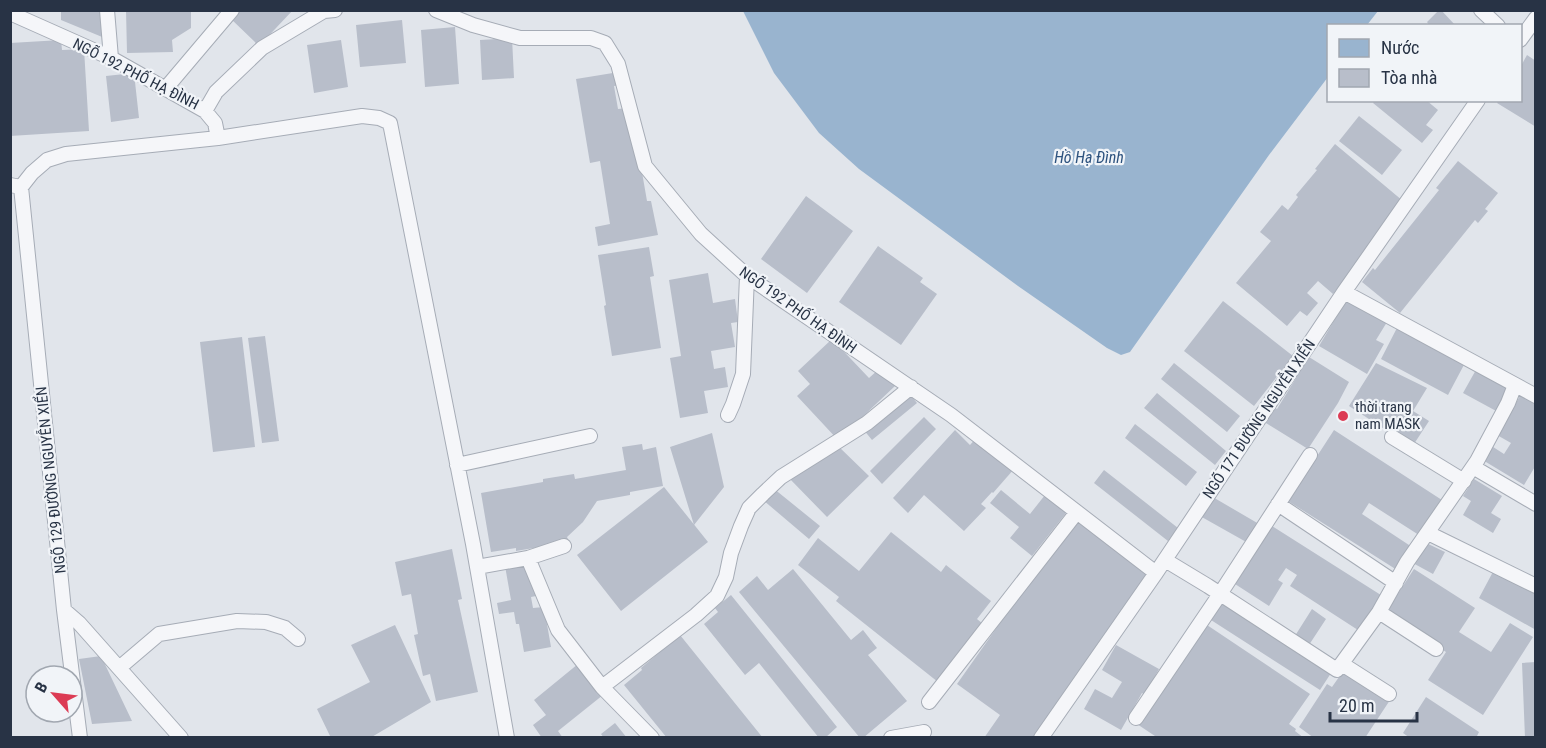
<svg xmlns="http://www.w3.org/2000/svg" width="1546" height="748" viewBox="0 0 1546 748" font-family="'Roboto Condensed',sans-serif">
<rect width="100%" height="100%" fill="#e1e5eb"/>
<path fill="#99b4cf" d="M 743,11 L 1378,11 L 1367,25 L 1328,26 L 1328,77 L 1269,155 L 1130,352 L 1121,355 L 1107,348 L 1018,286 L 859,169 L 819,133 L 774,73 Z"/>
<path fill="#b8beca" d="M 61,10 L 104,10 L 107,39 L 61,20 Z
M 126,10 L 191,10 L 191,28 L 172,40 L 173,52 L 127,53 Z
M 237,10 L 293,10 L 259,46 L 230,18 Z
M 1439,10 L 1441,10 L 1456,26 L 1430,26 L 1427,22 Z
M 402,20 L 406,63 L 360,67 L 356,25 Z
M 455,27 L 459,84 L 425,87 L 421,30 Z
M 512,38 L 514,78 L 482,80 L 480,40 Z
M 61,40 L 62,50 L 84,49 L 89,131 L 10,136 L 10,43 Z
M 341,40 L 348,87 L 314,93 L 307,45 Z
M 1527,55 L 1536,61 L 1536,127 L 1497,103 L 1499,100 L 1521,100 L 1521,66 Z
M 619,72 L 621,85 L 614,86 L 618,109 L 628,108 L 639,155 L 647,201 L 651,201 L 658,235 L 598,246 L 595,227 L 610,224 L 600,161 L 590,163 L 576,79 Z
M 134,73 L 139,118 L 111,122 L 106,76 Z
M 1375,100 L 1426,100 L 1438,110 L 1426,125 L 1433,130 L 1422,143 L 1373,103 Z
M 1359,116 L 1402,150 L 1382,175 L 1339,141 Z
M 1335,144 L 1403,201 L 1355,267 L 1333,294 L 1318,281 L 1307,293 L 1318,303 L 1307,316 L 1300,311 L 1287,326 L 1236,283 L 1271,241 L 1260,232 L 1282,205 L 1288,210 L 1298,197 L 1296,195 L 1317,170 L 1315,169 Z
M 1458,161 L 1498,193 L 1485,209 L 1488,211 L 1478,223 L 1475,220 L 1400,313 L 1362,282 L 1373,268 L 1375,270 L 1439,190 L 1436,188 Z
M 806,196 L 853,231 L 807,293 L 761,259 Z
M 878,246 L 923,278 L 920,282 L 937,294 L 901,345 L 839,302 Z
M 649,247 L 654,276 L 650,277 L 661,348 L 612,356 L 604,306 L 606,305 L 598,255 Z
M 708,273 L 713,303 L 735,299 L 738,322 L 731,323 L 735,347 L 711,351 L 714,369 L 725,367 L 728,387 L 704,391 L 708,413 L 680,418 L 670,358 L 681,356 L 669,280 Z
M 1347,299 L 1387,322 L 1376,340 L 1384,344 L 1367,374 L 1319,346 Z
M 1223,301 L 1293,356 L 1254,406 L 1184,351 Z
M 1399,324 L 1466,361 L 1448,395 L 1381,359 Z
M 265,336 L 279,441 L 262,443 L 248,338 Z
M 242,337 L 255,447 L 213,452 L 200,342 Z
M 832,339 L 869,378 L 879,369 L 895,386 L 838,440 L 797,396 L 810,384 L 798,371 Z
M 1309,357 L 1349,382 L 1338,403 L 1308,449 L 1261,420 L 1271,405 L 1277,409 Z
M 1174,363 L 1240,416 L 1227,432 L 1161,379 Z
M 1376,363 L 1427,388 L 1413,411 L 1429,421 L 1412,447 L 1349,406 Z
M 1477,368 L 1512,386 L 1498,412 L 1463,393 Z
M 1523,391 L 1536,398 L 1536,434 L 1534,437 L 1536,439 L 1536,465 L 1524,485 L 1481,459 L 1490,445 L 1504,454 L 1511,443 L 1497,435 Z
M 908,392 L 917,403 L 872,440 L 863,429 Z
M 1157,393 L 1226,451 L 1215,465 L 1144,408 Z
M 924,417 L 936,429 L 882,484 L 870,471 Z
M 1135,424 L 1197,472 L 1186,486 L 1125,438 Z
M 955,430 L 970,445 L 978,436 L 1014,469 L 993,493 L 992,492 L 981,504 L 986,508 L 964,531 L 924,495 L 908,513 L 893,498 Z
M 1334,430 L 1445,502 L 1422,537 L 1369,503 L 1362,514 L 1412,547 L 1397,570 L 1288,501 Z
M 712,433 L 724,487 L 694,525 L 670,447 Z
M 642,444 L 643,450 L 656,447 L 663,486 L 630,492 L 630,495 L 597,501 L 583,522 L 567,537 L 569,542 L 516,551 L 516,548 L 491,552 L 481,493 L 543,482 L 543,479 L 574,474 L 575,479 L 626,470 L 622,447 Z
M 837,445 L 869,476 L 827,517 L 789,478 Z
M 1104,470 L 1178,528 L 1168,541 L 1094,483 Z
M 1474,479 L 1502,496 L 1491,513 L 1501,519 L 1493,533 L 1463,515 L 1471,501 L 1463,496 Z
M 664,487 L 708,542 L 621,611 L 577,555 Z
M 773,488 L 820,526 L 809,539 L 763,500 Z
M 1001,490 L 1030,514 L 1045,495 L 1066,513 L 1032,556 L 1010,538 L 1019,527 L 990,503 Z
M 1211,496 L 1259,524 L 1248,543 L 1200,516 Z
M 1074,518 L 1153,574 L 1038,738 L 984,738 L 1000,715 L 957,684 Z
M 1272,526 L 1384,597 L 1361,632 L 1290,586 L 1297,575 L 1286,568 L 1278,580 L 1283,583 L 1269,606 L 1235,584 Z
M 891,532 L 941,572 L 946,565 L 991,601 L 977,619 L 983,624 L 938,682 L 836,601 L 839,597 L 798,565 L 818,538 L 859,571 Z
M 1424,542 L 1445,552 L 1433,574 L 1411,562 Z
M 452,549 L 462,599 L 458,600 L 478,692 L 436,701 L 430,674 L 423,676 L 414,635 L 418,634 L 411,594 L 402,596 L 395,562 Z
M 527,563 L 533,574 L 536,596 L 531,597 L 533,608 L 544,607 L 551,647 L 524,652 L 519,624 L 516,624 L 514,612 L 499,614 L 497,603 L 511,600 L 505,566 Z
M 1495,568 L 1536,591 L 1536,630 L 1479,598 Z
M 793,569 L 851,640 L 863,630 L 877,648 L 868,655 L 907,701 L 863,738 L 860,738 L 739,592 L 757,576 L 768,590 Z
M 1414,569 L 1475,608 L 1459,632 L 1491,652 L 1510,623 L 1533,637 L 1483,715 L 1428,680 L 1446,652 L 1386,612 Z
M 731,595 L 837,727 L 825,738 L 819,738 L 759,663 L 745,675 L 704,624 L 718,612 L 715,608 Z
M 1224,600 L 1333,670 L 1320,690 L 1211,620 Z
M 1312,609 L 1326,619 L 1307,648 L 1293,639 Z
M 1204,623 L 1310,694 L 1289,724 L 1296,729 L 1295,731 L 1304,738 L 1158,738 L 1137,724 Z
M 395,625 L 431,702 L 370,738 L 331,738 L 317,709 L 370,682 L 351,645 Z
M 680,635 L 763,738 L 667,738 L 624,685 L 642,670 L 641,668 Z
M 1116,645 L 1159,669 L 1145,695 L 1142,693 L 1121,730 L 1084,709 L 1095,689 L 1112,698 L 1122,682 L 1102,670 Z
M 101,656 L 132,721 L 92,724 L 79,659 Z
M 1536,662 L 1536,738 L 1525,738 L 1522,663 Z
M 578,664 L 603,695 L 558,731 L 563,738 L 542,738 L 533,725 L 546,715 L 534,700 Z
M 1346,667 L 1392,697 L 1365,738 L 1314,738 L 1299,727 L 1327,684 L 1332,687 Z
M 1426,697 L 1479,732 L 1476,738 L 1410,738 L 1403,733 Z
M 615,723 L 627,738 L 604,738 L 601,734 Z"/>
<g fill="none" stroke-linecap="round" stroke-linejoin="round">
<defs>
<path id="lane" d="M 107,10 L 111,58
M 436,10 L 473,25 L 520,38 L 591,38 L 605,43 L 618,64 L 645,166 L 701,234 L 747,276 L 951,415 L 1156,573
M 1481,10 L 1498,26
M 10,13 L 111,58 L 205,111 L 215,123 L 218,138
M 1520,40 L 1536,18
M 166,88 L 232,10
M 205,111 L 216,92 L 262,48 L 324,11 L 335,10
M 10,185 L 21,187 L 64,610 L 79,623 L 181,738
M 21,187 L 32,173 L 47,160 L 66,154 L 218,138 L 362,116 L 379,118 L 390,123 L 473,544 L 507,738
M 1344,292 L 1536,396
M 728,415 L 733,404 L 743,374 L 747,276
M 1392,437 L 1464,481
M 457,465 L 590,436
M 1473,467 L 1536,504
M 1278,504 L 1396,583
M 1428,533 L 1536,586
M 564,546 L 528,558 L 558,630 L 602,687 L 652,738
M 1165,560 L 1208,586 L 1337,670 L 1379,612 L 1407,562 L 1477,461 L 1508,403 L 1515,385
M 477,567 L 528,558
M 64,610 L 80,738
M 1379,612 L 1436,649
M 1342,664 L 1389,694
M 119,668 L 159,634 L 237,621 L 266,622 L 285,628 L 298,639
M 602,687 L 696,615 L 717,596 L 726,577 L 731,553 L 741,526 L 749,508 L 763,494 L 781,477 L 867,423 L 911,387
M 929,702 L 1077,512
M 1136,718 L 1220,594 L 1310,455
M 891,738 L 924,732
M 1041,738 L 1156,573 L 1344,292 L 1478,100"/>
</defs>
<use href="#lane" stroke="#a6acb6" stroke-width="16"/>
<use href="#lane" stroke="#f5f6f9" stroke-width="14"/>
</g>
<circle fill="#dc3b54" stroke="#f1f4f8" stroke-width="2" cx="1343" cy="416" r="6"/>
<g text-anchor="middle" dominant-baseline="central" stroke-width="4.5" stroke-linejoin="round" paint-order="stroke">
<g font-size="15" fill="#283345" stroke="#f1f4f8">
<text transform="translate(136 74) rotate(27)">NGÕ 192 PHỐ HẠ ĐÌNH</text>
<text transform="translate(798 310) rotate(35)">NGÕ 192 PHỐ HẠ ĐÌNH</text>
<text transform="translate(1259 419) rotate(-56)">NGÕ 171 ĐƯỜNG NGUYỄN XIỂN</text>
<text transform="translate(51 480) rotate(-96)">NGÕ 129 ĐƯỜNG NGUYỄN XIỂN</text>
</g>
<g font-size="15" fill="#283345" stroke="#f1f4f8" text-anchor="start">
<text x="1355" y="407">thời trang<tspan x="1355" dy="17">nam MASK</tspan></text>
</g>
<g font-size="16" font-style="italic" fill="#2d527e" stroke="#f1f4f8">
<text x="1089" y="157">Hồ Hạ Đình</text>
</g>
</g>
<rect width="1546" height="748" fill="none" stroke="#283345" stroke-width="24"/>
<rect x="1327" y="24" width="195" height="78" fill="#f1f4f8" stroke="#a1a7b0" stroke-width="1.5"/>
<rect x="1339" y="39" width="30" height="18" fill="#99b4cf" stroke="#a1a7b0" stroke-width="1.5"/>
<text x="1381" y="54" font-size="18" fill="#283345">Nước</text>
<rect x="1339" y="69" width="30" height="18" fill="#b8beca" stroke="#a1a7b0" stroke-width="1.5"/>
<text x="1381" y="84" font-size="18" fill="#283345">Tòa nhà</text>
<g transform="translate(54 694) rotate(298)"><circle r="28" fill="#f1f4f8" stroke="#a1a7b0" stroke-width="1.5"/>
<path d="M0-4.5L10 22L0 15L-10 22Z" fill="#dc3b54"/>
<text y="-9" font-size="16" font-weight="bold" text-anchor="middle" fill="#283345">B</text>
</g>
<path d="M1330 712v9h87v-9" fill="none" stroke="#283345" stroke-width="3"/>
<text x="1339" y="712" font-size="18" fill="#283345" stroke="#f1f4f8" stroke-width="4.5" paint-order="stroke">20 m</text>
</svg>
